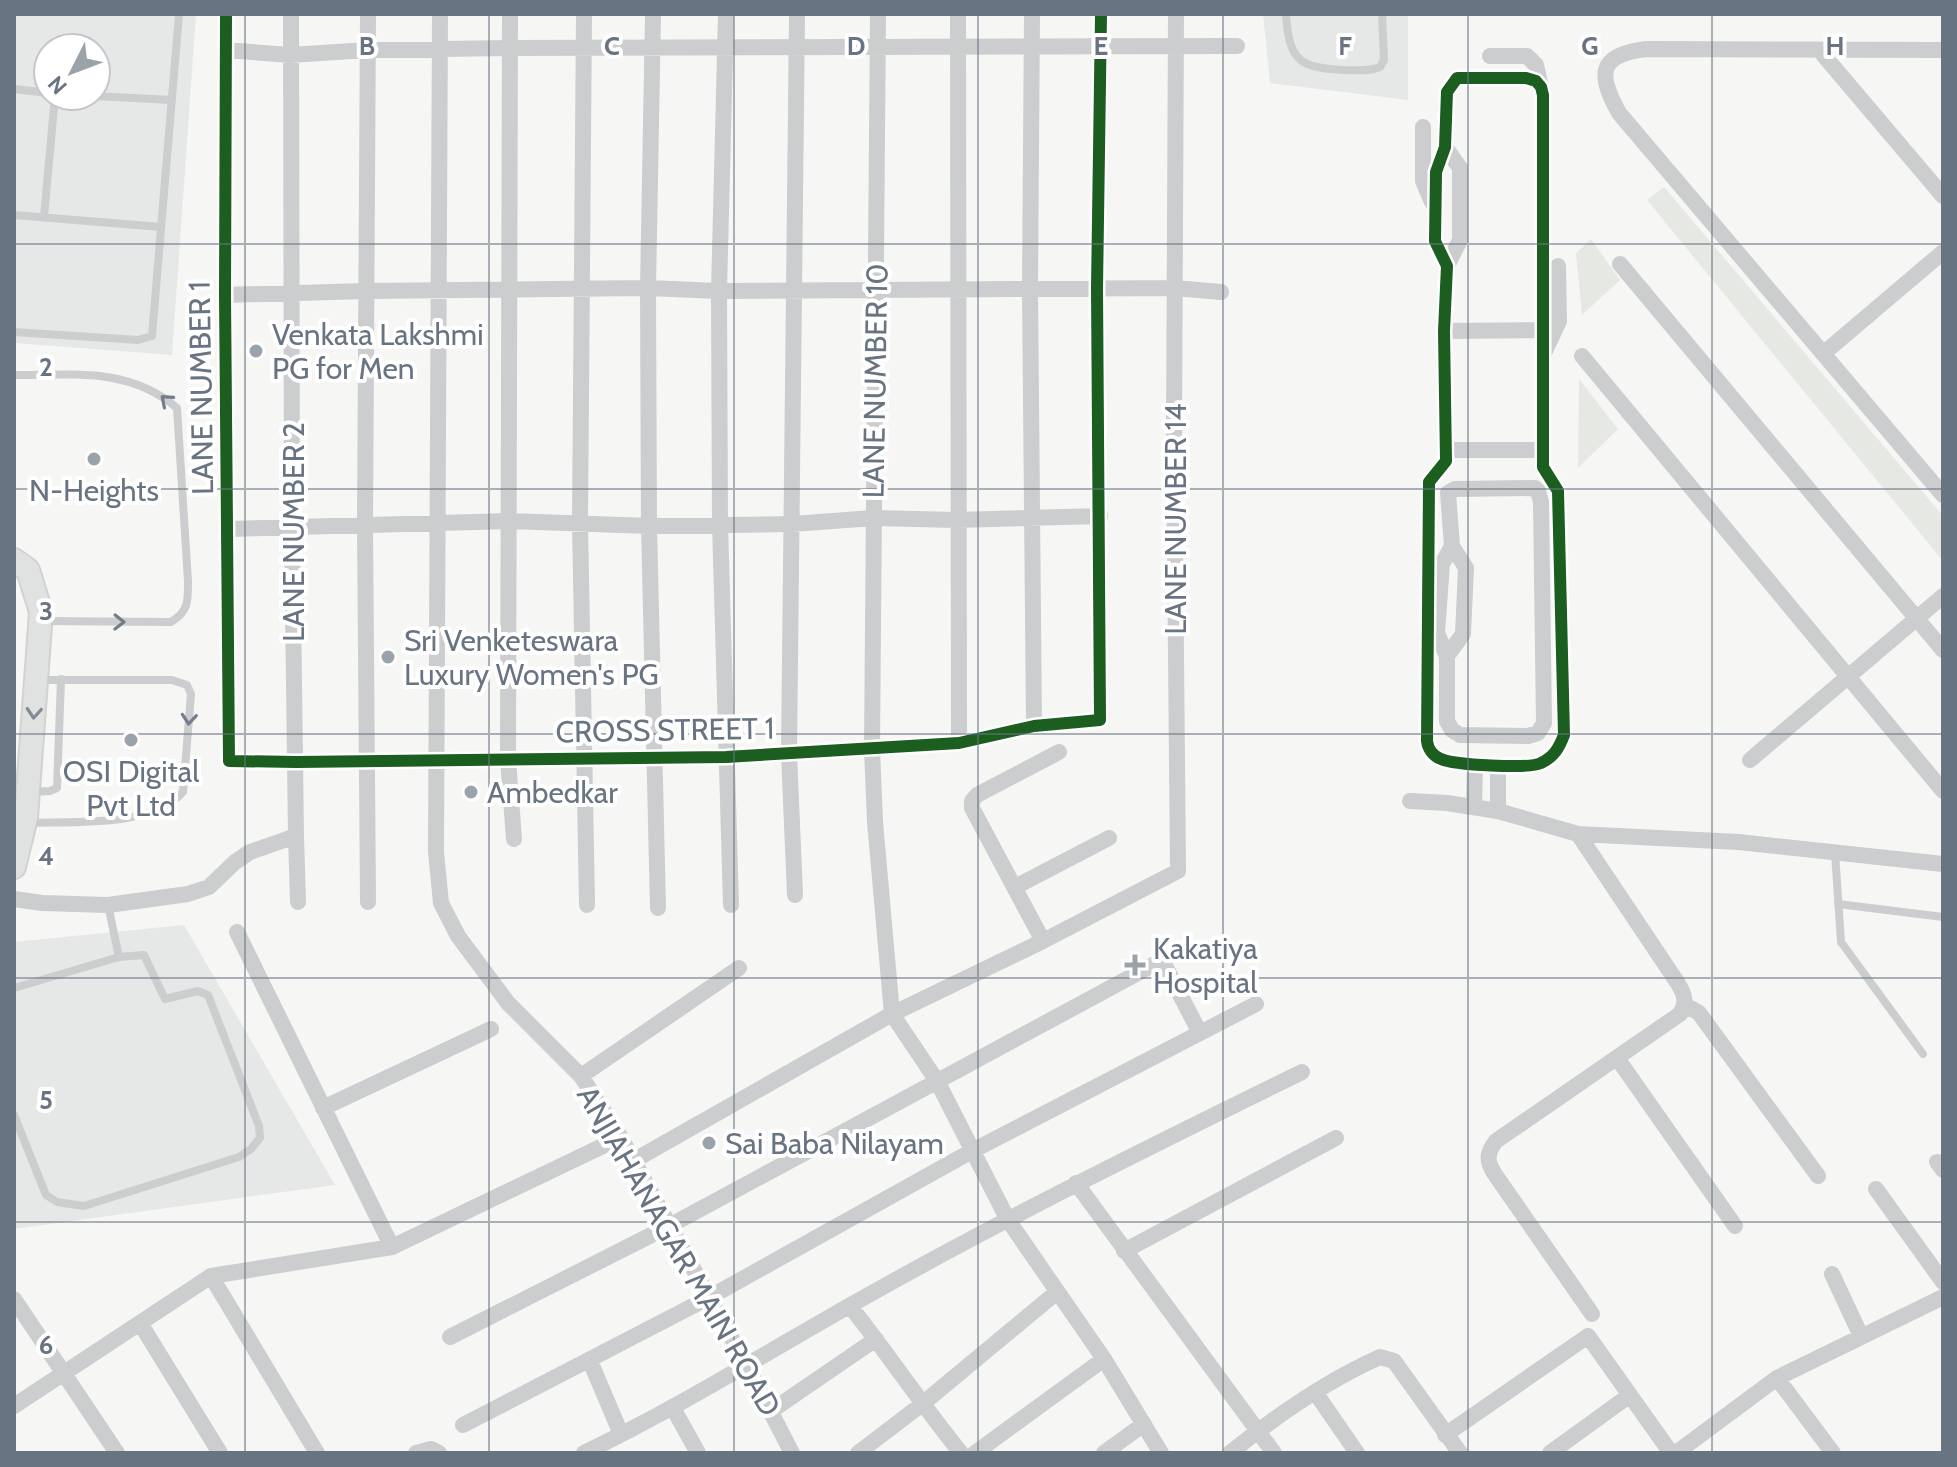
<svg xmlns="http://www.w3.org/2000/svg" width="1957" height="1467" viewBox="0 0 1957 1467" font-family="Cabin,sans-serif">
<rect width="100%" height="100%" fill="#f6f6f5"/>
<path fill="#e6e7e7" fill-rule="evenodd" d="M 14,14 L 196,14 L 172,355 L 14,343 ZM 48,48 L 96,48 L 96,96 L 48,96 Z
M 1263,14 L 1408,14 L 1408,100 L 1270,83 Z
M 184,925 L 335,1185 L 14,1229 L 14,942 Z"/>
<path fill="#e6e8e3" d="M 1664,187 L 1943,516 L 1943,561 L 1647,200 Z
M 1591,239 L 1620,280 L 1582,315 L 1576,253 Z
M 1579,379 L 1618,429 L 1578,468 Z"/>
<g fill="none" stroke-linecap="round" stroke-linejoin="round">
<defs>
<path id="secondary" d="M 14,560 L 28,570 L 41,612 L 26,818 L 14,867"/>
</defs>
<use href="#secondary" stroke="#d2d2d3" stroke-width="26"/>
<path stroke="#cccdce" stroke-width="8" d="M 1286,14 C 1289,59 1298,68 1343,70 C 1356,70 1368,72 1380,67 L 1384,60 L 1382,14
M 14,89 L 48,93
M 96,96 L 171,100
M 14,215 L 161,227
M 44,217 L 55,96
M 14,332 L 138,340 L 152,336 L 179,14
M 14,375 C 73,375 129,367 177,408 L 188,581 C 188,601 189,611 171,622 L 41,621
M 32,792 L 50,791 L 57,788 L 61,679
M 26,823 C 71,821 152,828 183,792 L 191,694 L 187,685 L 172,680 L 39,680
M 1835,853 L 1841,942 L 1923,1054
M 1838,904 L 1943,917
M 14,988 L 119,957
M 14,1115 L 46,1195 L 57,1202 L 84,1206 L 239,1157 L 251,1149 L 260,1138 L 259,1126 L 208,995 L 198,991 L 165,999 L 144,955 L 119,957 L 108,905"/>
<path stroke="#cccdce" stroke-width="16" d="M 226,14 L 225,295 L 229,761 L 296,762 L 726,757 L 959,743 L 1034,726 L 1100,720 L 1097,288 L 1101,14
M 440,14 L 436,852 L 441,903 L 458,936 L 508,1003 L 581,1076 L 620,1136 L 747,1366 L 792,1453
M 510,14 L 508,759 L 514,839
M 584,14 L 580,522 L 587,905
M 653,14 L 648,288 L 649,526 L 658,908
M 726,14 L 719,291 L 720,524 L 731,905
M 878,14 L 872,749 L 875,822 L 892,1014 L 937,1081 L 1008,1220 L 1104,1359 L 1161,1453
M 958,14 L 959,743
M 1032,14 L 1030,288 L 1034,726
M 226,50 L 290,55 L 368,50 L 510,48 L 1237,46
M 1943,50 L 1646,49 C 1597,55 1598,75 1619,113 L 1943,495
M 1820,51 L 1943,196
M 1490,56 L 1527,56 L 1536,65 L 1541,87
M 1457,78 L 1526,78 L 1536,81 L 1541,87 L 1543,95 L 1543,467 L 1558,491 L 1564,735 C 1559,748 1554,757 1541,763 C 1529,769 1454,765 1441,759 C 1433,756 1428,749 1427,741 L 1429,482 L 1446,461 L 1444,331 L 1447,266 L 1435,241 L 1436,172 L 1445,147 L 1447,92 Z
M 1423,127 L 1423,181 L 1432,202
M 1445,147 L 1460,168 L 1460,240 L 1447,266
M 1620,264 L 1943,650
M 225,295 L 366,291 L 648,288 L 719,291 L 1175,288 L 1221,292
M 1444,331 L 1543,330
M 1544,353 L 1559,321 L 1558,266
M 1824,353 L 1943,252
M 1582,356 L 1943,791
M 1446,450 L 1543,450
M 1535,488 L 1538,491 L 1541,502 L 1544,723 L 1538,733 L 1528,736 L 1460,735 L 1452,730 L 1447,721 L 1447,656 L 1437,633 L 1442,564 L 1452,546 L 1448,493 L 1455,489 Z
M 228,529 L 509,521 L 649,526 L 792,524 L 873,518 L 957,520 L 1100,516
M 1447,656 L 1463,634 L 1466,568 L 1452,546
M 1750,760 L 1943,596
M 1498,765 L 1498,811
M 1410,801 L 1447,803 L 1498,811 L 1578,834 L 1739,842 L 1943,864
M 1474,807 L 1475,764
M 1578,834 L 1677,982 C 1684,993 1688,1002 1680,1014 L 1496,1141 C 1487,1153 1486,1160 1494,1173 L 1592,1314
M 296,836 L 298,902
M 1015,887 L 1109,838
M 795,895 L 789,753 L 797,14
M 14,899 L 42,903 L 108,905 L 188,894 L 209,887 L 235,862 L 250,852 L 296,836 L 292,527 L 291,14
M 368,902 L 365,525 L 368,14
M 237,932 L 392,1247
M 1043,941 L 972,808 L 972,801 L 977,795 L 1059,752
M 1685,1005 L 1699,1013 L 1818,1176
M 1617,1058 L 1735,1226
M 581,1076 L 739,968
M 323,1108 L 491,1029
M 633,1161 L 892,1014 L 1043,941 L 1178,871 L 1174,440 L 1176,14
M 1937,1162 L 1943,1170
M 1076,1183 L 1274,1453
M 1876,1189 L 1943,1282
M 1124,1251 L 1336,1138
M 1832,1274 L 1861,1336
M 211,1276 L 317,1453
M 14,1299 L 117,1453
M 850,1306 C 888,1354 922,1405 961,1453
M 140,1323 L 220,1453
M 450,1337 L 669,1226 L 1162,960 L 1200,1033
M 590,1361 L 621,1434
M 1777,1378 L 1833,1453
M 1315,1392 L 1357,1453
M 14,1406 L 211,1276 L 392,1247 L 607,1144
M 673,1408 L 698,1453
M 771,1411 L 876,1339
M 463,1425 L 710,1297 L 972,1151 L 1256,1004
M 1445,1435 L 1588,1336 L 1671,1453
M 416,1453 L 431,1449 L 439,1453
M 584,1453 C 675,1409 761,1356 849,1306 C 997,1222 1149,1147 1302,1072
M 858,1453 L 921,1405 L 1057,1292
M 975,1453 L 1104,1359
M 1104,1453 L 1144,1424
M 1230,1453 C 1276,1416 1326,1381 1380,1357 L 1394,1361 L 1460,1453
M 1550,1453 L 1630,1395
M 1676,1453 L 1777,1378 L 1943,1297"/>
<use href="#secondary" stroke="#e0e1e1" stroke-width="22"/>
<defs>
<path id="cycleway" d="M 226,14 L 225,295 L 229,761 L 296,762 L 726,757 L 959,743 L 1034,726 L 1100,720 L 1097,288 L 1101,14
M 1457,78 L 1526,78 L 1536,81 L 1541,87 L 1543,95 L 1543,467 L 1558,491 L 1564,735 C 1559,748 1554,757 1541,763 C 1529,769 1454,765 1441,759 C 1433,756 1428,749 1427,741 L 1429,482 L 1446,461 L 1444,331 L 1447,266 L 1435,241 L 1436,172 L 1445,147 L 1447,92 Z"/>
</defs>
<use href="#cycleway" stroke="#fff" stroke-width="17"/>
<use href="#cycleway" stroke="#1b5e20" stroke-width="12"/>
</g>
<defs><path id="oneway-chevron" d="M-2-3.5L2.5 0L-2 3.5" fill="none" stroke-width="1.6" stroke-linecap="round" stroke-linejoin="round" transform="scale(2)"/></defs>
<g stroke="#737d8a">
<use href="#oneway-chevron" transform="translate(166 400) rotate(-139)"/>
<use href="#oneway-chevron" transform="translate(119 622) rotate(1)"/>
<use href="#oneway-chevron" transform="translate(189 719) rotate(95)"/>
</g>
<use stroke="#818a95" href="#oneway-chevron" transform="translate(34 713) rotate(94)"/>
<path fill="none" stroke="#697482" stroke-width="2" stroke-opacity="0.55" d="M 245,14 L 245,1453M 489,14 L 489,1453M 734,14 L 734,1453M 978,14 L 978,1453M 1223,14 L 1223,1453M 1468,14 L 1468,1453M 1712,14 L 1712,1453M 14,244 L 1943,244M 14,489 L 1943,489M 14,734 L 1943,734M 14,978 L 1943,978M 14,1222 L 1943,1222"/>
<g fill="#9aa2aa" stroke="#fff" stroke-width="3">
<circle cx="256" cy="351" r="8"/>
<circle cx="94" cy="459" r="8"/>
<circle cx="388" cy="657" r="8"/>
<circle cx="131" cy="740" r="8"/>
<circle cx="471" cy="792" r="8"/>
<path d="M1131 953h8v8h8v8h-8v8h-8v-8h-8v-8h8z"/>
<circle cx="709" cy="1143" r="8"/>
</g>
<g text-anchor="middle" dominant-baseline="central" stroke-width="8" stroke-linejoin="round" paint-order="stroke">
<g font-size="30" fill="#697482" stroke="#fff" text-anchor="start">
<text x="272" y="334">Venkata Lakshmi<tspan x="272" dy="34">PG for Men</tspan></text>
<text x="94" y="490" text-anchor="middle">N-Heights</text>
<text x="404" y="640">Sri Venketeswara<tspan x="404" dy="34">Luxury Women's PG</tspan></text>
<text x="131" y="771" text-anchor="middle">OSI Digital<tspan x="131" dy="34">Pvt Ltd</tspan></text>
<text x="487" y="792">Ambedkar</text>
<text x="1153" y="948">Kakatiya<tspan x="1153" dy="34">Hospital</tspan></text>
<text x="725" y="1143">Sai Baba Nilayam</text>
</g>
<g font-size="30" fill="#697482" stroke="#fff">
<text transform="translate(875 381) rotate(-89)">LANE NUMBER 10</text>
<text transform="translate(201 388) rotate(-91)">LANE NUMBER 1</text>
<text transform="translate(1175 519) rotate(-90)">LANE NUMBER 14</text>
<text transform="translate(293 532) rotate(-90)">LANE NUMBER 2</text>
<text transform="translate(665 730) rotate(-1)">CROSS STREET 1</text>
<text transform="translate(679 1251) rotate(60)">ANJIAHANAGAR MAIN ROAD</text>
</g>
</g>
<g font-size="26" text-anchor="middle" font-weight="bold" fill="#697482" stroke="#fff" stroke-width="8" stroke-linejoin="round" paint-order="stroke">
<text x="367" y="55">B</text>
<text x="612" y="55">C</text>
<text x="856" y="55">D</text>
<text x="1101" y="55">E</text>
<text x="1345" y="55">F</text>
<text x="1590" y="55">G</text>
<text x="1835" y="55">H</text>
<text x="46" y="376">2</text>
<text x="46" y="620">3</text>
<text x="46" y="865">4</text>
<text x="46" y="1109">5</text>
<text x="46" y="1354">6</text>
</g>
<rect width="1957" height="1467" fill="none" stroke="#697482" stroke-width="32"/>
<g transform="translate(72 72) rotate(228)"><circle r="38" fill="#ffffff" stroke="#c3c7cd" stroke-width="2"/>
<path d="M0-6L14 30L0 20L-14 30Z" fill="#9aa2aa"/>
<text y="-12" font-size="22" font-weight="bold" text-anchor="middle" fill="#697482">N</text>
</g>
</svg>
